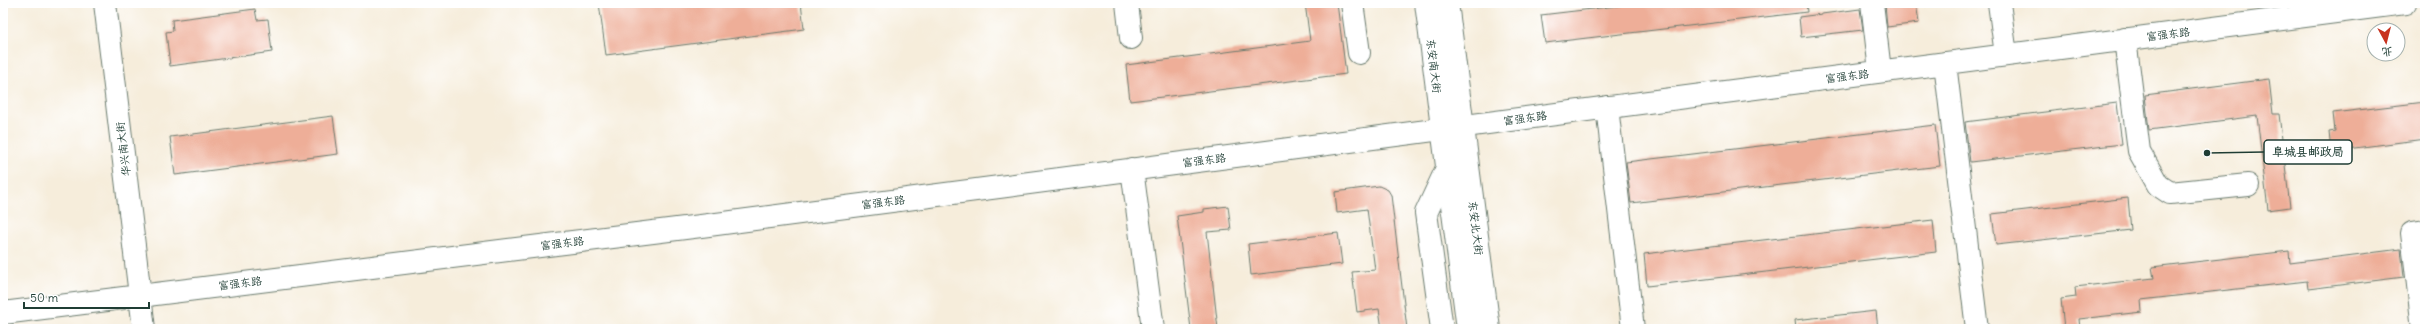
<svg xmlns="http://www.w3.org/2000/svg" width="2428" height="332" viewBox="0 0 2428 332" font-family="Delius,'LXGW WenKai TC',sans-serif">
<rect width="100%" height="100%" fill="#fff"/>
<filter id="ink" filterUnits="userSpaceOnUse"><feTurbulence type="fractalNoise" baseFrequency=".025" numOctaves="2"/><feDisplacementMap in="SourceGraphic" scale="8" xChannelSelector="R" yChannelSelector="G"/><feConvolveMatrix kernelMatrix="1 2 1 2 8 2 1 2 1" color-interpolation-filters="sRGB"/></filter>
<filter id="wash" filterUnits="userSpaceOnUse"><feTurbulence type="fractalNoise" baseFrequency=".012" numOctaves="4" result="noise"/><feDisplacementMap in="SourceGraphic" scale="16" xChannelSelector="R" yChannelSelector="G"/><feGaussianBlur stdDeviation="0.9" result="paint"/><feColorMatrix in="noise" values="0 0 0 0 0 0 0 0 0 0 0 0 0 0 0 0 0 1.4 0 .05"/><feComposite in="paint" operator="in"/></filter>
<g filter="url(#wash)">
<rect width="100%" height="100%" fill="#f6eddb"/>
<g id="blocks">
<path fill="#eeae98" d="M 599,3 L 801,3 L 804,29 L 606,55 Z
M 1305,3 L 1337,3 L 1346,74 L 1130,101 L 1126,65 L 1310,41 Z
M 1643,3 L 1806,3 L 1807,12 L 1545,43 L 1541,15 Z
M 1885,3 L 1916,3 L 1919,23 L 1887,27 Z
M 255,9 L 257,20 L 268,19 L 272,52 L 170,66 L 166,32 L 173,31 L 172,20 Z
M 1860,9 L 1863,30 L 1801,37 L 1799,17 Z
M 2269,79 L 2273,114 L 2279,114 L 2290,207 L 2268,210 L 2257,116 L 2149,130 L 2145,95 Z
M 2425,102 L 2425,139 L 2331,151 L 2329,132 L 2335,131 L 2333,113 Z
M 2117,103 L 2122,144 L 1970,162 L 1965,122 Z
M 333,116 L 338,154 L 175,175 L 170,137 Z
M 1935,125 L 1940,166 L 1631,203 L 1626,162 Z
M 1379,186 L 1388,190 L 1391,195 L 1407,329 L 1382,329 L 1379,309 L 1357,312 L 1352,272 L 1375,270 L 1367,209 L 1337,213 L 1335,192 Z
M 2128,198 L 2131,230 L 1996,245 L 1992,214 Z
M 1228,206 L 1231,230 L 1207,232 L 1218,329 L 1191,329 L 1177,216 L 1204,212 L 1204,209 Z
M 1933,220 L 1936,252 L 1647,286 L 1644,254 Z
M 1338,233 L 1342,264 L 1251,275 L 1248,244 Z
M 2401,249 L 2404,277 L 2308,289 L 2307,281 L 2141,300 L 2142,312 L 2079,319 L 2080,329 L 2064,329 L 2061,299 L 2076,297 L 2075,287 L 2154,278 L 2152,267 L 2289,251 L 2290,263 Z
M 1876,311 L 1878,329 L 1796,329 L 1795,320 Z"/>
</g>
</g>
<g filter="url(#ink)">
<use href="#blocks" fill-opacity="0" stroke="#6a7b6e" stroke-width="1"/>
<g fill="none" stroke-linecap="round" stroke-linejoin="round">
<defs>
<path id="minor" d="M 105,3 L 144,329
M 1127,3 L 1131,38
M 1352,3 L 1359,53
M 1872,3 L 1880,71
M 1999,3 L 2006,55
M 2125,39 L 2139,151 L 2158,185 L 2170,193 L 2248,185
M 1945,63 L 1977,329
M 1607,107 L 1633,329
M 1132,169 L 1153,329
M 3,313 L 701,226 L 2405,3
M 1442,329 L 1426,213 L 1447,168
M 2423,329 L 2412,233 L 2425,231"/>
<path id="major" d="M 1426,3 L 1468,329
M 1447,3 L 1489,329"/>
</defs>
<use href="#minor" stroke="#6a7b6e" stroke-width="24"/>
<use href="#major" stroke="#6a7b6e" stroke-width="24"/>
<use href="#minor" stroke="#fff" stroke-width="22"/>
<use href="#major" stroke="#fff" stroke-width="22"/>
</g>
</g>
<g text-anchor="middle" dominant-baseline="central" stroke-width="3.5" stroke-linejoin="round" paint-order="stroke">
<g font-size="11" fill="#1f3d34" stroke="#fff">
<text transform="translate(2168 34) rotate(-7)">富强东路</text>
<text transform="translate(1434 66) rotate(83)">东安南大街</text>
<text transform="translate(1847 76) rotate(-7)">富强东路</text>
<text transform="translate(1525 118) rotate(-8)">富强东路</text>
<text transform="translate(123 149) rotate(-97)">华兴南大街</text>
<text transform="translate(1204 160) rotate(-7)">富强东路</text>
<text transform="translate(883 202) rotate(-7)">富强东路</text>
<text transform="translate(1476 228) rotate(83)">东安北大街</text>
<text transform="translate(562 243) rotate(-7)">富强东路</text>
<text transform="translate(240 283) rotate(-7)">富强东路</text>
</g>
</g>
<path fill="none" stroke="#1f3d34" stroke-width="1.5" d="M2207 153L2264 152"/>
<circle fill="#1f3d34" stroke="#fff" stroke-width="1.5" cx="2207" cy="153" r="4"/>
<rect fill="#fff" stroke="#1f3d34" stroke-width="1.5" x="2264" y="140" width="88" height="24" rx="4"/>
<g font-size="12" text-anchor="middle" font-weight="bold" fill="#1f3d34">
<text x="2308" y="156">阜城县邮政局</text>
</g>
<rect width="2428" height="332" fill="none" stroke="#fff" stroke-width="16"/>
<g transform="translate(2386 42) rotate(173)"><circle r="19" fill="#ffffff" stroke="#a5b1ae"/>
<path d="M0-3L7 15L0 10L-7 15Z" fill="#c8321e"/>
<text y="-6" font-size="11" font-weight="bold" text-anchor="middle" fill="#1f3d34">北</text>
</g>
<path d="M24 302v6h125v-6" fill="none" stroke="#1f3d34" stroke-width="2"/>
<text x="30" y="302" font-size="12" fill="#1f3d34" stroke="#ffffff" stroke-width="3" paint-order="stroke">50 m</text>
</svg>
